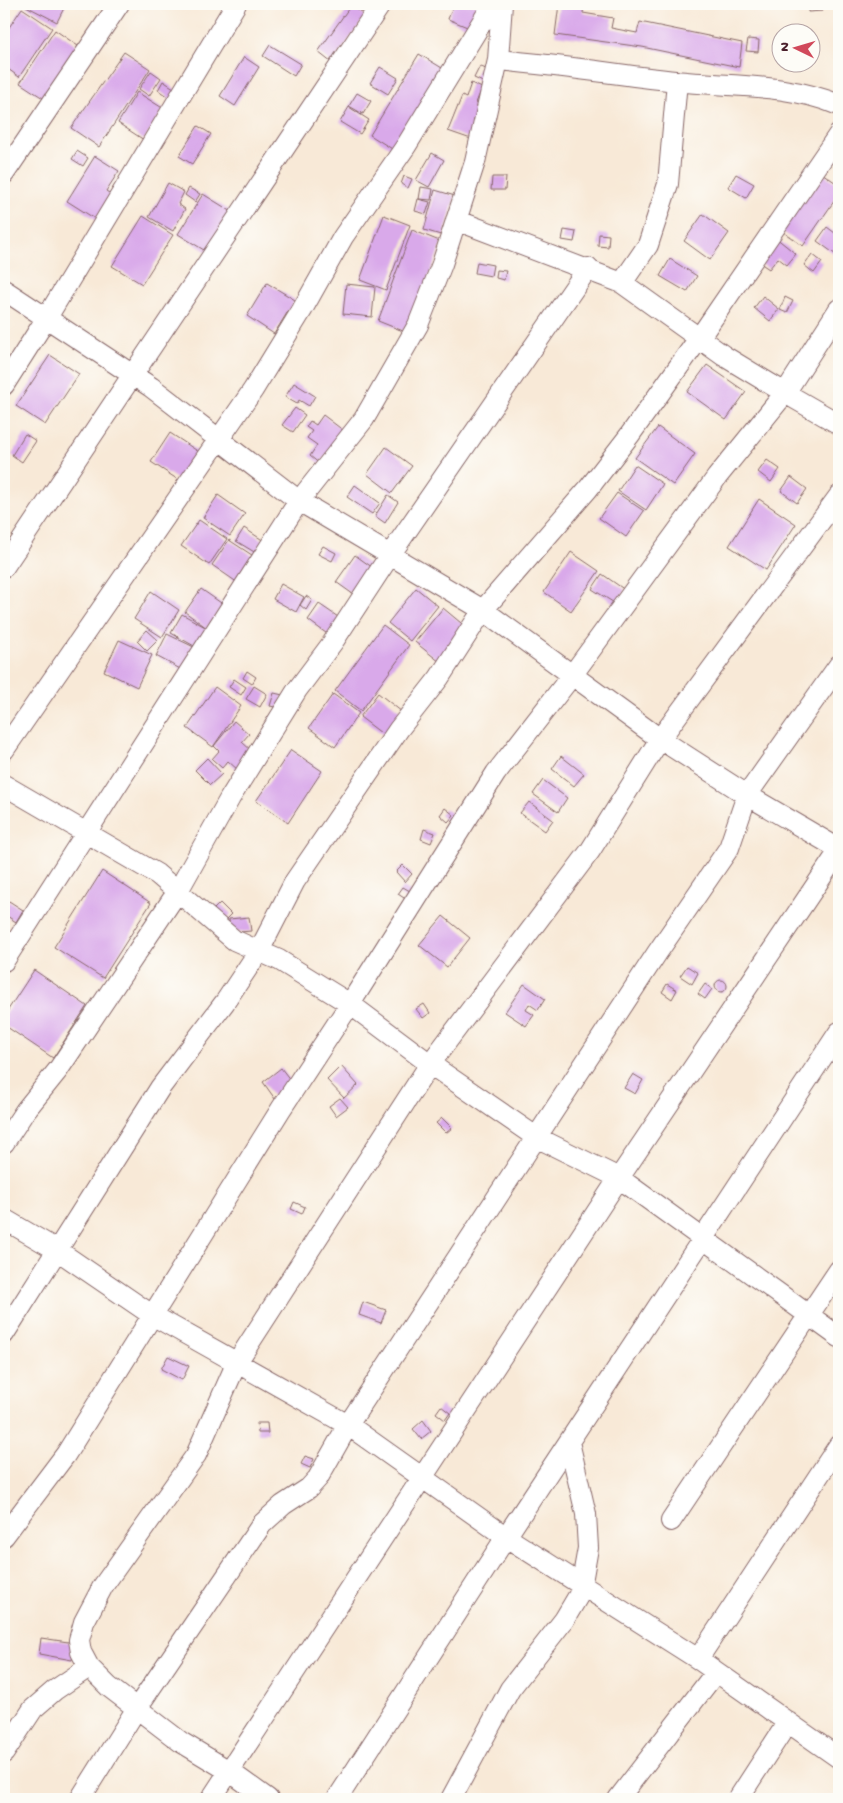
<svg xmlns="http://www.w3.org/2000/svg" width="843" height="1803" viewBox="0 0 843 1803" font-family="'Gochi Hand',sans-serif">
<rect width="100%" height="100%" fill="#fdfcf7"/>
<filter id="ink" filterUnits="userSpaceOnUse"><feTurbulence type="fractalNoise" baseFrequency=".02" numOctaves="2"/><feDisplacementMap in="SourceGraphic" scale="10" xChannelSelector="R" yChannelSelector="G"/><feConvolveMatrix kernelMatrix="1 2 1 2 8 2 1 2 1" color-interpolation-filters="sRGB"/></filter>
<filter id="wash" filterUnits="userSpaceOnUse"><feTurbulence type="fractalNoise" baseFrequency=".0096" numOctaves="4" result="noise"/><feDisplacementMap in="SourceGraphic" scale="20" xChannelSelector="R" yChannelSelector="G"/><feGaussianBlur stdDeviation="1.12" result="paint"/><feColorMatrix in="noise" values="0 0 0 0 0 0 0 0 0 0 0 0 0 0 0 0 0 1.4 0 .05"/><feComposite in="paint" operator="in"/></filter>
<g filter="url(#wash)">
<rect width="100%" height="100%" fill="#f8e9d7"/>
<g id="blocks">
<path fill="#d9a9ea" d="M 27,4 L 66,4 L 57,22 L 26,6 Z
M 454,4 L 482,5 L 472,29 L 448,19 Z
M 559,4 L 584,4 L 583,13 L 613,18 L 611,28 L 637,33 L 640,22 L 742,43 L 739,67 L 642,47 L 555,35 Z
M 808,4 L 823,4 L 823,11 L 808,12 Z
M 351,5 L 366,16 L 332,63 L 318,52 Z
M 22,8 L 52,28 L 19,77 L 4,66 L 4,35 Z
M 55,30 L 78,46 L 46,100 L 20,83 Z
M 748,39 L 759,40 L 758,52 L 746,51 Z
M 270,45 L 301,64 L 294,76 L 263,56 Z
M 124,52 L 150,69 L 99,147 L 71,128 Z
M 419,54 L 447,71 L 397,152 L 370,135 Z
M 244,57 L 259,67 L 235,106 L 220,96 Z
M 480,66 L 491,72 L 485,83 L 474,78 Z
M 380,67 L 398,78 L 388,94 L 370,83 Z
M 151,71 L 161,78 L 149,96 L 139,89 Z
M 163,81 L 180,92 L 174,101 L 158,90 Z
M 471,83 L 482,88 L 476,103 L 483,106 L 471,139 L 448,131 L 462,96 L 466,98 Z
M 137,92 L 164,109 L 144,140 L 118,123 Z
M 357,93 L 371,101 L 363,114 L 349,106 Z
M 349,107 L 369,120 L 360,134 L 340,122 Z
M 198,126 L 211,134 L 192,164 L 179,156 Z
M 77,151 L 88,158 L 83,166 L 72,159 Z
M 432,153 L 444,160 L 429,187 L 416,180 Z
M 95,156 L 119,171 L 106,191 L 112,195 L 97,220 L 67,201 Z
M 819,171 L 839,185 L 839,194 L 803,246 L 779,229 Z
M 736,174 L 754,184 L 746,198 L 728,187 Z
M 404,176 L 412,179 L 408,188 L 401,184 Z
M 492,177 L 506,177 L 505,190 L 491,190 Z
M 168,183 L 184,192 L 178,204 L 185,209 L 173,231 L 149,217 Z
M 421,187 L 433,189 L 431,200 L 419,199 Z
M 189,188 L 200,194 L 195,202 L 185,195 Z
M 435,190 L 455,196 L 444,236 L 424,230 Z
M 203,194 L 237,215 L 212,255 L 178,234 Z
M 418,199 L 430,202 L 426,214 L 415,211 Z
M 703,214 L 729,233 L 710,260 L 684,241 Z
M 384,215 L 410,225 L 386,290 L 360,280 Z
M 143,216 L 173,235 L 142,284 L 112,266 Z
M 827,227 L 839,236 L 839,257 L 817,241 Z
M 412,230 L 442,242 L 408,333 L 378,321 Z
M 564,230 L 576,232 L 574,242 L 562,240 Z
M 599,234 L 609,235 L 608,247 L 598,246 Z
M 775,237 L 796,254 L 787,265 L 778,258 L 769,269 L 757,261 Z
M 812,254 L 822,262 L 814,273 L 804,265 Z
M 670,259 L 697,276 L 687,292 L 660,276 Z
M 477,262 L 493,265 L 491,276 L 475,273 Z
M 497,270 L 506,271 L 504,280 L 496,278 Z
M 267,283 L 295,300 L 274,334 L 247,316 Z
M 346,284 L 375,287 L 372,317 L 343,314 Z
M 763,296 L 779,309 L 770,321 L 754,308 Z
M 785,297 L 793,301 L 787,313 L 780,310 Z
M 50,355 L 79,374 L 45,425 L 16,406 Z
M 707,365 L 746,392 L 726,420 L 687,392 Z
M 294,383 L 315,396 L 309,406 L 299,400 L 297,404 L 285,397 Z
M 295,408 L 305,415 L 293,432 L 282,425 Z
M 323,415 L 344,431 L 320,464 L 310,456 L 317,445 L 307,438 L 312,431 L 306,427 L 310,421 L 316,425 Z
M 658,427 L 695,454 L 673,485 L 635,458 Z
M 170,433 L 199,452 L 180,481 L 151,462 Z
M 25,434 L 36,441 L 22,462 L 12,455 Z
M 386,447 L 412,466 L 392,493 L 367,474 Z
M 767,460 L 780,469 L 771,482 L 758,472 Z
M 635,465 L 663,484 L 646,510 L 618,491 Z
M 791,477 L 807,489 L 797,503 L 781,491 Z
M 355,485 L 380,503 L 372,514 L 347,497 Z
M 617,493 L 644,511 L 626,537 L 599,518 Z
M 218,495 L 245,514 L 230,536 L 203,518 Z
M 388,495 L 398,502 L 385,523 L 375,516 Z
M 759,499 L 796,524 L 766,570 L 729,546 Z
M 199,520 L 227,539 L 209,565 L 181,546 Z
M 244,528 L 264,541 L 256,553 L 236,541 Z
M 229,540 L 258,559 L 241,585 L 212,565 Z
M 323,546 L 336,553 L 332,561 L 318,554 Z
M 571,552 L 599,571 L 571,611 L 544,592 Z
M 355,555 L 376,570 L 357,597 L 336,582 Z
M 602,574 L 625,590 L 616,604 L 592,589 Z
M 281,584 L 304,597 L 296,612 L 273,599 Z
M 416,588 L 438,606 L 410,641 L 388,623 Z
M 201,589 L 224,605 L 207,628 L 185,612 Z
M 151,591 L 179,610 L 162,637 L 134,619 Z
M 306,596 L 312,600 L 306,610 L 300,605 Z
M 319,604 L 341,619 L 330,636 L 308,620 Z
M 443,608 L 467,628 L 440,662 L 415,642 Z
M 182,614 L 207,628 L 196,647 L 171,633 Z
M 383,625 L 409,645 L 361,711 L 335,691 Z
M 147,630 L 158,640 L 147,651 L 137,641 Z
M 167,634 L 196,648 L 184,671 L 156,656 Z
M 119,640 L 152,655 L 137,687 L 104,671 Z
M 247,671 L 256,677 L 252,684 L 243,678 Z
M 234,679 L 246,687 L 241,695 L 229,687 Z
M 254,686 L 267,694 L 260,707 L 246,699 Z
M 215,687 L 241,706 L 213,747 L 187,728 Z
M 274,693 L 283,695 L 280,708 L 270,706 Z
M 378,693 L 402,712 L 385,736 L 360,717 Z
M 333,694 L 359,713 L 335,747 L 309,728 Z
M 234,721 L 249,734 L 242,742 L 253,752 L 238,770 L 228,761 L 222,768 L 212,759 L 219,751 L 214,746 Z
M 291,750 L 322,771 L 288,823 L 256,801 Z
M 561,756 L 584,774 L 574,786 L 552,769 Z
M 207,758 L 222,774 L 210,785 L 195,770 Z
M 543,780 L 567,798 L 558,812 L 533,794 Z
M 529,802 L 553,820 L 545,831 L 520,813 Z
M 445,808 L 454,815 L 448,822 L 440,815 Z
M 424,829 L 435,833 L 431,843 L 421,839 Z
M 403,865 L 412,874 L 405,882 L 396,872 Z
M 102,871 L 151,903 L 103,978 L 54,947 Z
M 403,887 L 415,894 L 410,902 L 398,894 Z
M 9,901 L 23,910 L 16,922 L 4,914 L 4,909 Z
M 220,903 L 231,914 L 225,920 L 214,909 Z
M 443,916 L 470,938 L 447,967 L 419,945 Z
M 249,917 L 251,931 L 230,933 L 229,919 Z
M 687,966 L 698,973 L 692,984 L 680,976 Z
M 34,970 L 87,1006 L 53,1058 L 4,1025 L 4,1016 Z
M715 986a6 6 0 1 1 12 0a6 6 0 1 1-12 0Z
M 524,984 L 545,999 L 538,1010 L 529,1004 L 526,1010 L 534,1015 L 526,1026 L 505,1012 Z
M 667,984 L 677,990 L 672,999 L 662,992 Z
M 705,984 L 712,989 L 705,999 L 698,994 Z
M 424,1004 L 430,1013 L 423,1018 L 416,1009 Z
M 341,1066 L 358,1085 L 344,1098 L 327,1080 Z
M 281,1068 L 294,1085 L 275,1099 L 263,1082 Z
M 633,1074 L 643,1080 L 635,1094 L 624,1088 Z
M 340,1098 L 348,1107 L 336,1116 L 329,1106 Z
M 442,1118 L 452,1128 L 446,1133 L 436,1123 Z
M 294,1202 L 305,1207 L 302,1214 L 291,1209 Z
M 363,1302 L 386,1310 L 381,1323 L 359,1315 Z
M 168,1356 L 189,1366 L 182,1380 L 161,1369 Z
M 441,1406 L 450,1413 L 445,1420 L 436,1413 Z
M 423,1420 L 431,1431 L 421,1439 L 413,1429 Z
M 257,1423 L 267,1423 L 268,1433 L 258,1433 Z
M 305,1456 L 314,1459 L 310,1468 L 301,1464 Z
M 41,1638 L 75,1643 L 72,1660 L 39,1654 Z"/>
</g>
</g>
<g filter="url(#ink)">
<use href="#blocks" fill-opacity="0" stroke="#876667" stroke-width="1"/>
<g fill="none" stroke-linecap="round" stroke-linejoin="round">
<defs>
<path id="minor" d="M 498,60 C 557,65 616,74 675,81 C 730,87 787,83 839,105
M 4,174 L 119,4
M 456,220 L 622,283 L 724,356 L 785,393 L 839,309
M 622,283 L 648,245 L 668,184 L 677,81
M 4,290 L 151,387 L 299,501 L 483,610 L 660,739 L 747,795 L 839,849
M 4,385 L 46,319 L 236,4
M 4,567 L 381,4
M 4,750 L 253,390 L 302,310 L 343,237 L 406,146 L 493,4
M 4,785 L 157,874 L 234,940 L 279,960 L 350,1004 L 496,773 L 573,674 L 717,477 L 785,393 L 839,424
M 4,961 L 299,501 L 364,419 L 418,325 L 442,264 L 475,162 L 498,60 L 502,4
M 4,1143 L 25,1111 L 58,1070 L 178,891 L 230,798 L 297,690 L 333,642 L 390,555 L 588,268
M 4,1219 L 57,1250 L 152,1315 L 348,1425 L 506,1537 L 698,1659 L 839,1758
M 4,1334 L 160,1088 L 225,1002 L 259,951 L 295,881 L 399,729 L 439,678 L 483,610 L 588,489 L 629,436 L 700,337 L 839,134
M 671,1521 L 839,1270
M 4,1536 L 66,1454 L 281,1109 L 350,1004 L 430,1064 L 536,1137 L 619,1178 L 839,1337
M 698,1659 L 839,1445
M 4,1753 L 33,1709 L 55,1690 L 89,1667
M 80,1799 L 137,1708 L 262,1524 L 283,1505 L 309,1488 L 318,1478 L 348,1425 L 657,953 L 729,848 L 747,795 L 839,665
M 211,1799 L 619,1178 L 839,851
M 268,1799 L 229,1771 L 181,1742 L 109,1687 L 89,1667 L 81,1652 L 79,1640 L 84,1622 L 103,1586 L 196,1455 L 237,1362 L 430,1064 L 590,851 L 660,739 L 839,496
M 337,1799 L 506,1537 L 839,1032
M 451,1799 L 510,1689 L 564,1620 L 580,1593 L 588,1548 L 586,1514 L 569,1442
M 618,1799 L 716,1672
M 738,1799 L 788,1722"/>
</defs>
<use href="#minor" stroke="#876667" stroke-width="22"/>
<use href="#minor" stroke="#fff" stroke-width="20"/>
</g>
</g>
<rect width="843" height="1803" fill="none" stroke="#fdfcf7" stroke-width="20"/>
<g transform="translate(796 48) rotate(275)"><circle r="24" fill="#fdfcf7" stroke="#b5a4a5"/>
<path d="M0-4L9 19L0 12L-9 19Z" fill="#d1495b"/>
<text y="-8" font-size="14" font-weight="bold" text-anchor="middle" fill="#4a1f2b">N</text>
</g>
</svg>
